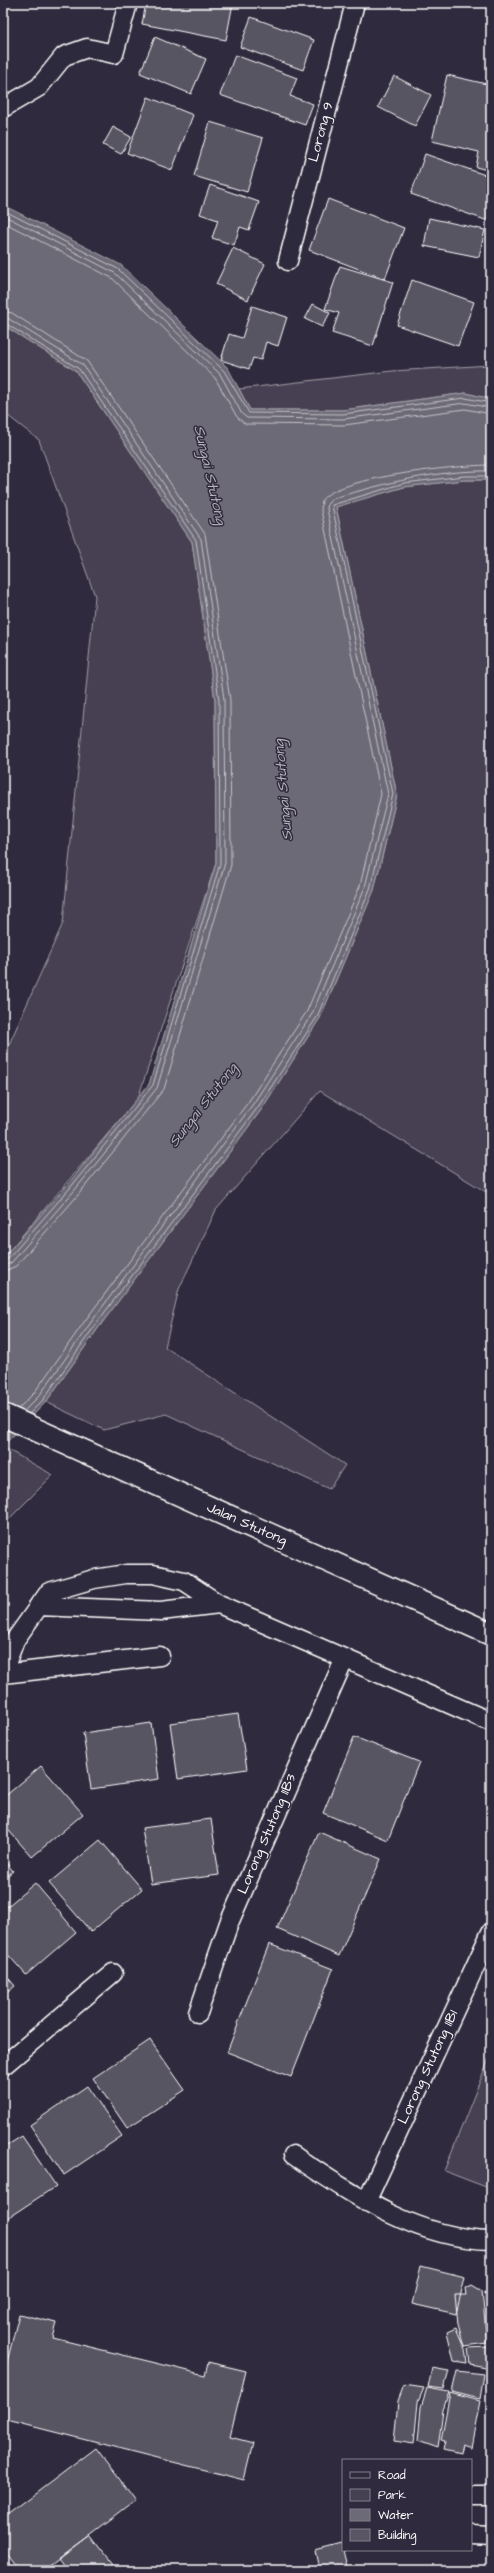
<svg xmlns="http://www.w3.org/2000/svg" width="494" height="2573" viewBox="0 0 494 2573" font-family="'Architects Daughter',sans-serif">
<rect width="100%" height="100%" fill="#2f2a3d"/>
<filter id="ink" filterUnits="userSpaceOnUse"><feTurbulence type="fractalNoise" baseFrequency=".025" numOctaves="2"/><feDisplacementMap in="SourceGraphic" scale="8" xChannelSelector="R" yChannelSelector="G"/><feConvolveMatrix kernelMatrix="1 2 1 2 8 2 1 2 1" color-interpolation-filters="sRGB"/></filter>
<g filter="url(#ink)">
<path fill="#464152" stroke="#a2a0a8" d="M 3,325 L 76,371 L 192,542 L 215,700 L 216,863 L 138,1098 L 3,1258 L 3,1058 L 63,923 L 95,596 L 39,440 L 3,412 Z
M 491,365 L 491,399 L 466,393 L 343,410 L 250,410 L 239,389 L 392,371 Z
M 464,480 L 491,480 L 491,1195 L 320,1091 L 216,1210 L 179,1289 L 165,1347 L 345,1465 L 329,1489 L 166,1414 L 104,1430 L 46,1402 L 99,1327 L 261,1110 L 320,1018 L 374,890 L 397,795 L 336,506 L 404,487 Z
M 3,1447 L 53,1475 L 3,1525 Z
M 491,2053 L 491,2189 L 444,2171 Z"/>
<path fill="#6d6a77" stroke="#a7a6ad" d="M 3,205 L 121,265 L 228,368 L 250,410 L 343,410 L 466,393 L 491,399 L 491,480 L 464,480 L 404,487 L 336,507 L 397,795 L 374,890 L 320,1018 L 261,1110 L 99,1327 L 46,1402 L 3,1446 L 3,1258 L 67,1185 L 149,1084 L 216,863 L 215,700 L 192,542 L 76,371 L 3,325 Z"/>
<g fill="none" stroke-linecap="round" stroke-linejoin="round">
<path stroke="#c5c3c9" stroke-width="1" d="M 3,210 L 118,269 L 224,371 L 249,413 L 343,414 L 465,398 L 491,403
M 3,215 L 115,273 L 220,374 L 242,414 L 247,418 L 343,419 L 465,403 L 491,408
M 3,222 L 112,278 L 215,378 L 237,417 L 245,424 L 344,425 L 465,409 L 491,414
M 3,311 L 12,313 L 87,361 L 205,534 L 230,700 L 231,865 L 164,1089 L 78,1195 L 16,1266 L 3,1272
M 3,317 L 9,319 L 83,365 L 201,539 L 224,699 L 225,863 L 157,1088 L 74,1191 L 11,1263 L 3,1266
M 3,322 L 79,369 L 196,540 L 219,700 L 220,864 L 153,1085 L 70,1188 L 8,1259 L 3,1261
M 18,1409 L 34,1393 L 87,1318 L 249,1101 L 274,1062 L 307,1011 L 360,886 L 381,794 L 321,510 L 322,500 C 336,477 462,465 491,465
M 24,1411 L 39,1396 L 92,1321 L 253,1104 L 312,1014 L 365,887 L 388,794 L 327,509 L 328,503 L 334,498 C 386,483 436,470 491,471
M 29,1414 L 43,1400 L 96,1324 L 258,1107 L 317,1017 L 370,889 L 393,794 L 332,505 L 404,483 L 464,476 L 491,476"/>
</g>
<path fill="#595564" stroke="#fff" d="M 146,3 L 233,3 L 226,40 L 142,24 Z
M 251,17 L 314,40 L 303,70 L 240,47 Z
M 155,37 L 206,59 L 191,94 L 140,73 Z
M 235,55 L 297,78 L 290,96 L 313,104 L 305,125 L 220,95 Z
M 447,75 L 491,85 L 491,171 L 476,167 L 479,152 L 432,141 Z
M 394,76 L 431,95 L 415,126 L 378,107 Z
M 148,97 L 193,115 L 172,170 L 127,153 Z
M 210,122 L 263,138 L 247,192 L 194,176 Z
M 113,127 L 131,137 L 121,154 L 103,145 Z
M 425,154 L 491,177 L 491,222 L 411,194 Z
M 210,185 L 259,202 L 249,230 L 240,227 L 234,245 L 212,238 L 218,220 L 200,214 Z
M 328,199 L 404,228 L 385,279 L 309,250 Z
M 429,218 L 485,230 L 479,257 L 424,246 Z
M 233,248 L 265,264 L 248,300 L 216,284 Z
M 340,266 L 393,282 L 373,346 L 332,333 L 339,313 L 325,309 Z
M 412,280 L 474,302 L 458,346 L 397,325 Z
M 313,304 L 330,313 L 322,327 L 305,319 Z
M 252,306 L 287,317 L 278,346 L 266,342 L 261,360 L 253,358 L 249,369 L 221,360 L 229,334 L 242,338 Z
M 238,1714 L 247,1769 L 178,1779 L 170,1723 Z
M 151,1723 L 159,1779 L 91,1789 L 83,1733 Z
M 354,1737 L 419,1762 L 388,1840 L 323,1813 Z
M 41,1766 L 83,1814 L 32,1857 L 3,1824 L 3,1798 Z
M 211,1819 L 219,1875 L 151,1884 L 142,1828 Z
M 319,1832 L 381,1859 L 339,1956 L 277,1929 Z
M 100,1840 L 142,1889 L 91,1932 L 49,1883 Z
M 3,1859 L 13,1871 L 3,1879 Z
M 35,1883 L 76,1932 L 26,1975 L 3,1949 L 3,1910 Z
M 269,1944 L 333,1969 L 291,2077 L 227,2052 Z
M 3,1972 L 15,1986 L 3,1996 Z
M 150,2040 L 185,2090 L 127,2128 L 93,2078 Z
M 87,2086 L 122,2136 L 64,2175 L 30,2125 Z
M 22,2136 L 56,2186 L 3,2221 L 3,2148 Z
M 421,2266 L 465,2277 L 456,2314 L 412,2304 Z
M 472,2285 L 482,2291 L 487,2343 L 464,2346 L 458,2324 L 455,2295 L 467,2295 L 466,2288 Z
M 491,2285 L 491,2344 L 485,2292 Z
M 19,2314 L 57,2323 L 53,2338 L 205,2375 L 208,2362 L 246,2371 L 230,2437 L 253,2443 L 244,2480 L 3,2419 L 3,2378 Z
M 456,2328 L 465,2349 L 467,2363 L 454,2361 L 447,2332 Z
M 489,2347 L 491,2368 L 470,2364 L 468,2348 Z
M 432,2368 L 449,2371 L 444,2389 L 428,2387 Z
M 457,2371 L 484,2374 L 480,2399 L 452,2392 Z
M 404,2385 L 424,2388 L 418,2402 L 414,2444 L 394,2441 L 398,2401 Z
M 427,2388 L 449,2392 L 443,2410 L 438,2448 L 418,2441 L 421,2407 Z
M 450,2393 L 480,2401 L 471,2447 L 462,2444 L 460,2454 L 443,2450 L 445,2441 L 441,2440 Z
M 96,2448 L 136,2501 L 45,2570 L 19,2570 L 3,2549 L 3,2518 Z
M 90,2536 L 112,2565 L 105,2570 L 69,2570 L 60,2558 Z
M 343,2543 L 350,2570 L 320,2570 L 316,2550 Z"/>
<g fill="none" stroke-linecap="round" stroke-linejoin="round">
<defs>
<path id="minor" d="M 3,108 L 39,87 L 64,56 L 87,48 L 114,54 L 128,3
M 288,261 L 355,3
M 38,1606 L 161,1611 L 219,1604
M 3,1672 L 15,1640 L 49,1592 L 94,1579 L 126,1574 L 153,1574 L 184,1581 L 219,1604 L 491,1722
M 3,1674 L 160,1656
M 198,2013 L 229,1923 L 345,1658
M 3,2066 L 113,1973
M 293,2155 C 353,2195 417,2239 491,2240
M 366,2202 L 491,1932
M 471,2495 L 491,2495
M 471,2535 L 491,2536"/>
<path id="primary" d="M 3,1415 L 491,1634"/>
</defs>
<use href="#minor" stroke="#fff" stroke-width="21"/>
<use href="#primary" stroke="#fff" stroke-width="25"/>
<use href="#minor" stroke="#2f2a3d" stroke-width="18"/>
<use href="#primary" stroke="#2f2a3d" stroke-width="22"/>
</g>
</g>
<g text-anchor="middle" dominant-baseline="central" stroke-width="3" stroke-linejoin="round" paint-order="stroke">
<g font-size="14" fill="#fff" stroke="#2f2a3d">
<text transform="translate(321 132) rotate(-75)">Lorong 9</text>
<text transform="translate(247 1524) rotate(24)">Jalan Stutong</text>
<text transform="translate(267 1834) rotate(-67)">Lorong Stutong 11B3</text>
<text transform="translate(428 2067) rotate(-65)">Lorong Stutong 11B1</text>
</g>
<g font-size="15" font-style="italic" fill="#b6b4bb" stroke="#2f2a3d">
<text transform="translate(210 475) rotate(77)">Sungai Stutong</text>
<text transform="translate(283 790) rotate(-95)">Sungai Stutong</text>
<text transform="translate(203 1105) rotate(-52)">Sungai Stutong</text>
</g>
</g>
<rect width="494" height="2573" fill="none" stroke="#2f2a3d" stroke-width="16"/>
<rect x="8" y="8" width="478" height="2557" fill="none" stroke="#fff" stroke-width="1.5" filter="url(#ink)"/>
<rect x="342" y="2459" width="130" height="92" fill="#2f2a3d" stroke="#827f8b"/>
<rect x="350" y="2472" width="20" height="6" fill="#2f2a3d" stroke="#827f8b"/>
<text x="378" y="2479" font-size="12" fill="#ffffff">Road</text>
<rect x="350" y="2489" width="20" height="12" fill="#464152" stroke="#827f8b"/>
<text x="378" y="2499" font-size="12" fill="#ffffff">Park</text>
<rect x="350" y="2509" width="20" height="12" fill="#6d6a77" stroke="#827f8b"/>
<text x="378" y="2519" font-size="12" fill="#ffffff">Water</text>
<rect x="350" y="2529" width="20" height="12" fill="#595564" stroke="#827f8b"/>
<text x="378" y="2539" font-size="12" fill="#ffffff">Building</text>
</svg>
